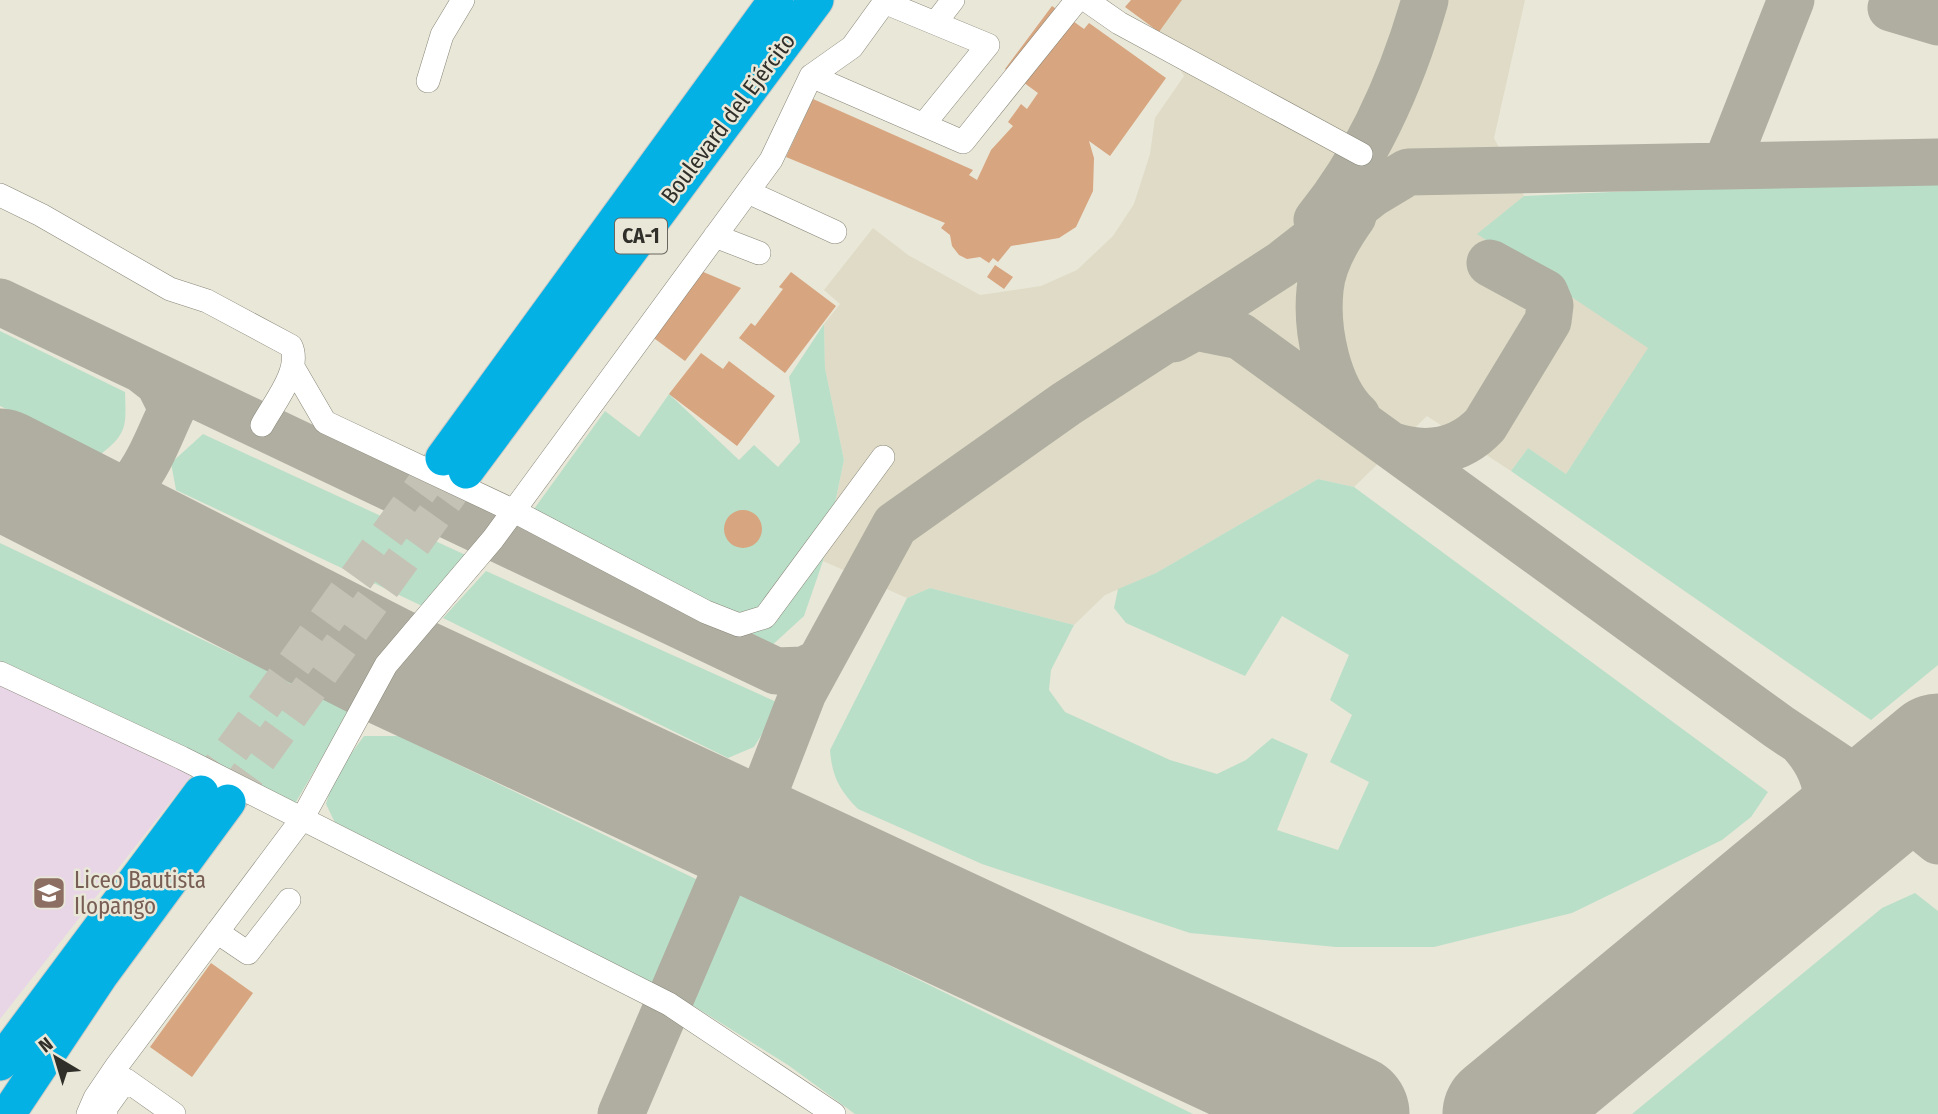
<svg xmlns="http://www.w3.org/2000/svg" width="1938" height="1114" viewBox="0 0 1938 1114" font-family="'Fira Sans Condensed',sans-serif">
<rect width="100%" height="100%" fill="#e9e7d8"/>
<path fill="#dfdbc6" d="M 1182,0 L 1525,0 L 1494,138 L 1524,196 L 1478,234 L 1649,348 L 1566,474 L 1528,448 L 1511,471 L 1427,416 L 1354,487 L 1318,479 L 1156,573 L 1105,595 L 1074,625 L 930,588 L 907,598 L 823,561 L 844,460 L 825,368 L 824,324 L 840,304 L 824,290 L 873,228 L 908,255 L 980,295 L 1041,286 L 1077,270 L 1113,236 L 1134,204 L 1150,154 L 1155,118 L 1184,76 L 1159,32 Z"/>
<path fill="#e8d6e7" d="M 0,680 L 197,768 L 0,1019 Z"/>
<path fill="#badfc8" d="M 1938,177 L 1938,665 L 1871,720 L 1511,471 L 1528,448 L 1566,474 L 1648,348 L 1477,234 L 1524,196 Z
M 824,324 L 825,368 L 844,460 L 823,561 L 804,616 L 768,649 L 534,509 L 605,411 L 639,437 L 669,394 L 739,460 L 754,445 L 778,467 L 800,442 L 789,377 Z
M 0,331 L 125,392 C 126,425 128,433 101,454 L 0,406 Z
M 203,434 L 470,557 L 435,612 L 176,490 L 171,463 Z
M 1318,479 L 1354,487 L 1768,792 L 1751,817 L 1722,840 L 1572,913 L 1434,947 L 1336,947 L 1190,933 L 982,864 L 858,809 C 839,790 832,776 830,750 L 907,598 L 930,588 L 1074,625 L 1051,670 L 1049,690 L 1065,712 L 1170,760 L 1217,774 L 1246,760 L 1272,738 L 1308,754 L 1277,830 L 1338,850 L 1369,782 L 1330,762 L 1352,715 L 1330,700 L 1349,655 L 1282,616 L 1245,676 L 1126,623 L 1114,608 L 1118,589 L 1156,573 Z
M 0,543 L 350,710 L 293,807 L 0,667 Z
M 486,571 L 781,704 L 754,747 L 728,758 L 443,618 Z
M 364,736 L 399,736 L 702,882 L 656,990 L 339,831 L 326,804 L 334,777 Z
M 739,892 L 1193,1114 L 855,1114 L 788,1065 L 689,1003 Z
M 1915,893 L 1938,911 L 1938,1114 L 1632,1114 L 1882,908 Z"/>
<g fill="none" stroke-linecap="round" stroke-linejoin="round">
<path stroke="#afaea1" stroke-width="47" d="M 1891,8 L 1938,22
M 1726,165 L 1791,0
M 1353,216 C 1338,237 1322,264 1320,290 C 1316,329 1327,388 1357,416
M 1317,220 C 1368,157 1403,77 1425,0
M 0,302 L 776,671 L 804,670 L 818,663
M 1173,339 L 1195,327 L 1240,336 L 1779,727 L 1884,797 L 1938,841
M 1390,445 C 1425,457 1459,453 1485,425 L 1548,321 L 1550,305 L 1545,293 L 1490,263
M 136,481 C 136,516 151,535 177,556
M 42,488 C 53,493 65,499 77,503 C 133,518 153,448 172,409 L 159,383 L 141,369
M 1802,743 C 1837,782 1831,819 1807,861
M 695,806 C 729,814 743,814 767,786
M 801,856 L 769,821 L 765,805 L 767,786 L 803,693 L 895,525 L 1066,404 L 1282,264 L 1373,193 L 1408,172 L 1938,162
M 621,1114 L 743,829"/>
<path stroke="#afaea1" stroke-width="119" d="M 0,468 L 386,665 L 1350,1114
M 1502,1114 L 1938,753"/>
</g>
<path fill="#d7a57f" d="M 1131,0 L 1182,0 L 1159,32 L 1125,7 Z
M 1052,6 L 1084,29 L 1089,23 L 1166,78 L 1110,156 L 1089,141 L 1094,158 L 1093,191 L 1076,227 L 1059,238 L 1011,246 L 998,262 L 993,258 L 989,263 L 980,257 L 967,259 L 959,255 L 952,246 L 950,235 L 941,228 L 945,223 L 786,157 L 813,99 L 973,170 L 969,175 L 977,180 L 991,150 L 1013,126 L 1008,122 L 1021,104 L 1027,109 L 1038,93 L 1005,69 Z
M 995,265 L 1013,277 L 1004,289 L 987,277 Z
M 701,271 L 741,288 L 685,361 L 651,336 Z
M 791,272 L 836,306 L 785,373 L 739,338 L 751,323 L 755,326 L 783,289 L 779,287 Z
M 701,353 L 723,369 L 729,361 L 775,396 L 737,446 L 669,394 Z
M724 529a19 19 0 1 1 38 0a19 19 0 1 1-38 0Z
M 211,963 L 253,993 L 192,1077 L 150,1047 Z"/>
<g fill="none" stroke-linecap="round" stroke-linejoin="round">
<path stroke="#c4c2b5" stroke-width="35" stroke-dasharray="35 18" stroke-linecap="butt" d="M 201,793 L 443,458
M 228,802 L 466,471"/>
<defs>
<path id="minor" d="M 1086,0 L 1119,23 L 1361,154
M 884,2 L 988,45 L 924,124
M 936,22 L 953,0
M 811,76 L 963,142 L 1077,0
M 428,81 L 442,35 L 463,0
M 748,192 L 835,232
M 0,195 L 41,215 L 170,289 L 207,301 L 291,346 C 302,370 273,404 262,425
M 715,236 L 759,253
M 293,367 L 325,422 L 514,511 L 706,612 L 739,625 L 765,617 L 883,457
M 0,673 L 182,758 L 669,1004 L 834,1114
M 217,932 L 248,953 L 289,900
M 88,1114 L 95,1098 L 116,1067 L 302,819 L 386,665 L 493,539 L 771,160 L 811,76 L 852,47 L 886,0
M 106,1114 L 103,1112 L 126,1080 L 174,1114"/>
<path id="highway" d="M 443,458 L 776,0
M 466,471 L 816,0
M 0,1063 L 201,793
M 8,1114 L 100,976 L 228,802"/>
</defs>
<use href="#minor" stroke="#888678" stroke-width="24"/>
<use href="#highway" stroke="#c9c9c7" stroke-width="37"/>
<use href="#minor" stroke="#fff" stroke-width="23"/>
<use href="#highway" stroke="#04b1e4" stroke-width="35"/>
</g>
<defs>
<symbol id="school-square" viewBox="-11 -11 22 22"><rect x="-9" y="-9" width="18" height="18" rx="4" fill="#8d6e63" stroke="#e9e7d8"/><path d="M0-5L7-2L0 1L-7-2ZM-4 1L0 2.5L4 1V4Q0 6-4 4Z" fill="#fff"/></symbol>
</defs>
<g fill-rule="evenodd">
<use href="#school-square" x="30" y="874" width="38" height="38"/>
</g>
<g text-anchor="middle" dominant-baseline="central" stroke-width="5" stroke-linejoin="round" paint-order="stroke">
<rect fill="#e9e7d8" stroke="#68665e" stroke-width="2" x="615" y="218.5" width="52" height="35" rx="5"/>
<g font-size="21" font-weight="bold" fill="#302f29">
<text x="641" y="236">CA-1</text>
</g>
<g font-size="23" fill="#302f29" stroke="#e9e7d8">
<text transform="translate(728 118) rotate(-53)">Boulevard del Ejército</text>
</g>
<g font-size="23" fill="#785e54" stroke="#e9e7d8" text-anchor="start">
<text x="74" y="880">Liceo Bautista<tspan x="74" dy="26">Ilopango</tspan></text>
</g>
</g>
<g transform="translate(56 1058) rotate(322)" stroke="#e9e7d8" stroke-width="5" paint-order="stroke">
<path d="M0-5L12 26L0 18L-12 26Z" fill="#302f29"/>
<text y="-10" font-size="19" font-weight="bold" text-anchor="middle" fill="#302f29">N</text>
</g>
</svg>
